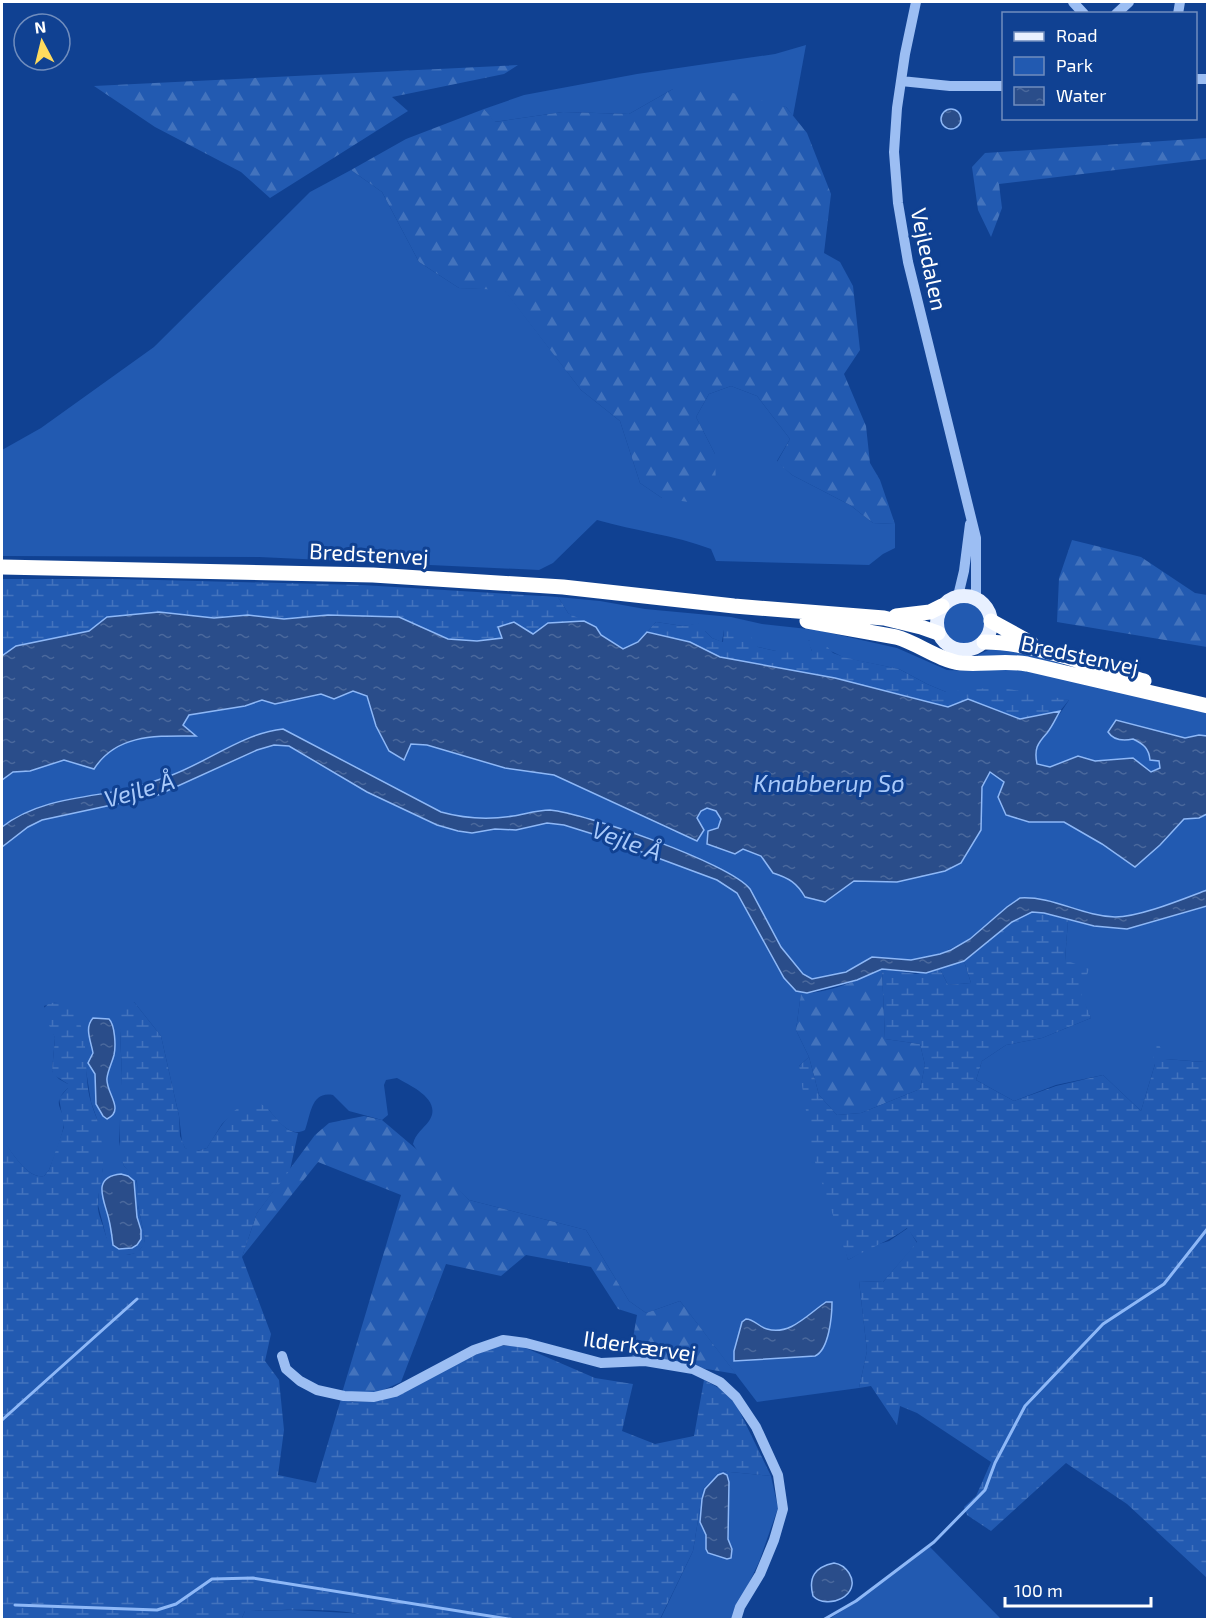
<svg xmlns="http://www.w3.org/2000/svg" width="1209" height="1621" viewBox="0 0 1209 1621" font-family="'Exo 2',sans-serif">
<defs>
<pattern id="forest-firs" width="22" height="20" patternUnits="userSpaceOnUse" patternTransform="scale(1.5)"><rect width="22" height="20" fill="#225ab1"/><path d="M5 1l3.5 6h-7zM16 11l3.5 6h-7z" fill="#4373bd"/></pattern>
<pattern id="wetland-marsh" width="20" height="14" patternUnits="userSpaceOnUse" patternTransform="scale(1.5)"><rect width="20" height="14" fill="#225ab1"/><path d="M1 5h8M5 5V1M11 12h8M15 12V8" fill="none" stroke="#4373bd"/></pattern>
<pattern id="water-ripples" width="26" height="14" patternUnits="userSpaceOnUse" patternTransform="scale(1.5)"><rect width="26" height="14" fill="#2a4d8a"/><path d="M2 4q2-2 4 0t4 0M15 11q2-2 4 0t4 0" fill="none" stroke="#4a689c"/></pattern>
</defs>
<rect width="100%" height="100%" fill="#104192"/>
<path fill="#225ab1" fill-rule="evenodd" d="M 806,45 L 793,116 L 786,107 L 673,89 L 629,114 L 563,112 L 494,122 L 484,109 L 524,95 L 637,74 L 775,54 Z
M 351,170 L 382,192 L 419,262 L 459,288 L 504,289 L 581,390 L 620,421 L 640,483 L 662,498 L 715,454 L 696,417 L 709,394 L 731,386 L 757,396 L 790,439 L 777,461 L 792,475 L 850,505 L 873,523 L 895,524 L 895,548 L 883,554 L 869,565 L 716,561 L 711,549 C 674,535 635,531 597,520 L 553,563 L 539,570 L 259,557 L 2,556 L 2,450 L 41,428 L 154,347 L 310,192 Z
M 558,597 L 600,601 L 645,609 L 731,617 L 762,624 L 817,630 L 897,648 L 947,670 L 973,671 L 1010,667 L 1207,712 L 1207,736 L 1199,735 L 1185,738 L 1116,720 L 1123,741 L 1133,739 C 1144,744 1159,756 1160,768 L 1151,772 L 1114,759 L 1095,761 L 1078,756 L 1050,767 L 1037,764 C 1033,743 1040,744 1050,729 C 1056,719 1063,709 1069,700 L 946,692 L 927,684 L 899,669 L 845,658 L 808,640 L 812,651 L 776,651 L 758,647 L 724,630 L 722,642 L 712,638 L 705,631 L 705,623 L 683,626 L 656,622 L 638,642 L 623,649 L 568,613 Z
M943 623a21 21 0 1 1 42 0a21 21 0 1 1-42 0Z
M 997,646 L 1063,663 L 1062,667 L 978,657 L 978,655 Z
M 353,691 L 367,696 L 376,726 L 389,751 L 403,759 L 411,744 L 427,745 L 505,768 L 554,775 L 675,832 L 697,818 L 701,811 L 707,808 L 717,811 L 721,819 L 718,828 L 743,849 L 761,856 L 773,873 C 789,878 797,883 805,897 L 825,902 L 854,881 L 897,882 L 977,835 L 981,830 L 982,787 L 990,772 L 1005,782 L 1029,822 L 1064,822 L 1102,844 L 1135,867 L 1160,845 L 1184,819 L 1199,818 L 1207,814 L 1207,890 C 1182,899 1141,917 1115,917 C 1082,916 1053,896 1020,898 L 1007,907 L 970,939 L 940,954 L 911,960 L 890,959 L 864,963 L 833,976 L 810,979 L 801,993 L 796,1030 L 809,1057 L 799,1066 L 848,1260 L 872,1246 L 889,1241 L 908,1228 L 917,1243 L 883,1282 L 859,1281 L 867,1351 L 859,1388 L 757,1402 L 680,1301 L 646,1313 L 629,1301 L 586,1230 L 469,1200 L 418,1152 L 413,1144 C 415,1134 423,1129 429,1121 C 443,1100 411,1086 397,1078 L 386,1080 L 384,1085 L 388,1115 L 382,1120 L 349,1111 L 333,1095 C 311,1091 311,1114 305,1130 C 290,1138 278,1121 269,1110 L 236,1110 L 222,1124 L 207,1148 L 197,1151 L 191,1151 L 185,1148 L 182,1142 L 179,1116 L 161,1036 L 134,1002 L 120,1031 L 122,1076 L 119,1141 L 124,1166 L 136,1178 L 138,1190 L 138,1205 L 145,1239 L 144,1245 L 137,1253 L 121,1256 L 112,1251 L 108,1244 L 98,1205 L 99,1187 L 103,1168 L 97,1119 L 91,1102 L 85,1064 L 56,1002 L 44,1006 L 55,1038 L 52,1071 L 59,1079 L 68,1084 L 68,1088 C 50,1105 64,1107 64,1123 C 64,1131 53,1161 49,1170 L 44,1176 C 28,1179 14,1155 5,1144 L 2,1143 L 2,780 L 13,772 L 30,771 L 64,760 L 94,769 C 117,733 157,736 195,736 L 183,725 L 189,715 L 245,706 L 262,700 L 275,704 L 321,694 L 334,699 Z
M 1207,906 L 1207,1059 L 1204,1062 L 1165,1059 L 1155,1064 L 1141,1111 L 1103,1075 L 1056,1085 L 1014,1101 L 976,1080 L 982,1061 L 1006,1045 L 1042,1038 L 1091,1018 L 1065,960 L 1068,920 L 1094,926 L 1127,929 Z
M 964,961 L 971,983 L 948,985 L 940,969 Z
M 720,1471 L 771,1476 L 778,1508 L 759,1562 L 732,1619 L 660,1620 L 693,1551 L 703,1489 ZM 718,1475 L 728,1478 L 728,1539 L 732,1556 L 729,1559 L 708,1553 L 706,1548 L 706,1535 L 701,1526 L 701,1509 L 705,1488 Z
M 929,1546 L 1001,1619 L 829,1619 L 856,1602 Z
M 293,1610 L 368,1614 L 380,1619 L 241,1620 L 245,1611 Z"/>
<path fill="url(#forest-firs)" d="M 518,65 L 504,74 L 392,97 L 408,111 L 270,198 L 241,172 L 155,127 L 94,86 Z
M 699,84 L 786,107 L 807,133 L 831,194 L 824,253 L 840,262 L 853,286 L 860,350 L 844,374 L 866,426 L 870,463 L 880,480 L 895,524 L 873,523 L 850,505 L 792,475 L 777,462 L 790,439 L 757,396 L 731,386 L 709,394 L 696,417 L 715,454 L 716,489 L 695,503 L 662,498 L 640,483 L 620,421 L 581,390 L 504,290 L 459,288 L 419,262 L 382,192 L 351,170 L 406,139 L 484,109 L 495,122 L 563,112 L 629,114 L 673,89 Z
M 1207,138 L 1207,159 L 999,184 L 1002,208 L 991,237 L 978,210 L 972,167 L 985,153 Z
M 1072,540 L 1141,557 L 1195,593 L 1207,595 L 1207,647 L 1057,622 L 1059,578 Z
M 882,969 L 885,1039 L 920,1044 L 925,1065 L 920,1089 L 861,1113 L 837,1115 L 819,1095 L 809,1057 L 796,1030 L 801,993 C 828,994 858,980 882,969 Z
M 364,1116 L 382,1120 L 428,1159 L 469,1200 L 586,1230 L 629,1301 L 646,1313 L 680,1301 L 736,1374 L 630,1356 L 637,1315 L 618,1309 L 591,1267 L 526,1255 L 501,1276 L 446,1264 L 401,1382 L 374,1394 L 342,1393 L 401,1195 L 318,1162 L 242,1257 L 257,1213 L 315,1135 L 329,1123 Z"/>
<path fill="url(#wetland-marsh)" d="M 2,579 L 118,579 L 362,585 L 558,597 L 568,613 L 584,621 L 548,623 L 533,634 L 477,641 L 448,639 L 399,617 L 328,615 L 284,619 L 248,615 L 214,618 L 159,612 L 107,617 L 89,631 L 16,646 L 2,656 Z
M 656,622 L 683,626 L 705,622 L 705,631 L 712,638 L 723,642 L 724,629 L 749,634 L 758,647 L 776,651 L 812,651 L 807,640 L 824,643 L 833,653 L 847,658 L 899,669 L 927,684 L 946,692 L 998,687 L 1069,700 L 1060,711 L 1020,719 L 968,699 L 948,707 L 835,678 L 720,657 L 690,642 L 647,632 Z
M 1032,912 L 1044,913 L 1068,920 L 1065,960 L 1089,969 L 1081,993 L 1091,1018 L 1042,1038 L 1006,1045 L 982,1061 L 976,1080 L 1014,1101 L 1056,1086 L 1103,1075 L 1141,1111 L 1155,1064 L 1151,1045 L 1158,1042 L 1165,1059 L 1203,1062 L 1207,1059 L 1207,1578 L 1127,1504 L 1066,1463 L 991,1531 L 967,1515 L 964,1507 L 976,1496 L 991,1462 L 917,1413 L 900,1406 L 897,1425 L 871,1386 L 859,1388 L 867,1351 L 859,1281 L 883,1282 L 917,1242 L 907,1228 C 889,1241 868,1249 848,1260 L 813,1156 L 799,1066 L 809,1057 L 819,1095 L 837,1115 L 861,1113 L 920,1089 L 925,1065 L 920,1044 L 885,1039 L 882,969 L 916,974 L 940,969 L 948,985 L 971,983 L 964,961 L 1012,922 Z
M 56,1002 L 72,1009 C 92,1034 82,1072 91,1102 C 94,1113 100,1124 101,1136 C 102,1147 104,1158 103,1168 C 102,1180 98,1192 98,1204 C 97,1211 101,1220 103,1226 C 108,1243 113,1261 135,1253 C 140,1251 144,1245 145,1239 L 138,1205 L 137,1181 L 124,1166 L 120,1153 L 119,1105 L 122,1076 L 120,1031 L 121,1012 L 125,1004 L 134,1002 L 161,1036 L 179,1116 L 180,1136 L 185,1148 L 197,1151 L 207,1148 C 219,1129 244,1084 269,1110 C 277,1119 286,1132 298,1133 L 290,1170 L 257,1213 L 242,1257 L 271,1334 L 265,1361 L 279,1380 L 284,1430 L 278,1475 L 316,1483 L 341,1399 L 352,1402 L 379,1401 L 488,1349 L 501,1346 L 521,1346 L 595,1378 L 633,1384 L 622,1431 L 655,1444 L 694,1436 L 704,1380 L 719,1388 L 736,1404 L 771,1476 L 720,1471 L 703,1489 L 693,1551 L 660,1619 L 380,1620 C 350,1606 280,1610 245,1611 L 241,1620 L 2,1619 L 2,1143 L 5,1143 C 14,1155 28,1179 44,1176 L 49,1170 L 64,1127 L 59,1098 L 68,1088 L 68,1084 L 54,1075 L 52,1071 L 55,1038 L 42,1010 L 48,1004 Z"/>
<path fill="url(#water-ripples)" stroke="#8eb8f7" stroke-width="1.5" d="M941 119a10 10 0 1 1 20 0a10 10 0 1 1-20 0Z
M 159,612 L 214,618 L 248,615 L 284,619 L 328,615 L 399,617 L 448,639 L 477,641 L 502,638 L 498,627 L 514,622 L 533,634 L 548,623 L 584,621 L 596,627 L 601,635 L 623,649 L 638,642 L 647,632 L 690,642 L 720,657 L 835,678 L 948,707 L 968,699 L 1020,719 L 1060,711 C 1056,718 1052,727 1047,733 C 1037,744 1034,749 1037,764 L 1050,767 L 1078,756 L 1095,761 L 1133,758 L 1151,772 L 1160,768 L 1159,761 L 1150,760 C 1149,749 1144,744 1133,739 C 1124,741 1114,741 1108,732 L 1116,720 L 1185,738 L 1199,735 L 1207,736 L 1207,814 L 1199,818 L 1184,819 L 1160,845 L 1135,867 L 1102,844 L 1064,822 L 1029,822 L 1006,815 L 998,797 L 1004,782 L 990,772 L 982,787 L 981,830 L 961,863 L 945,871 L 897,882 L 854,881 L 825,902 L 805,897 C 797,883 789,878 773,873 L 761,856 L 743,849 L 735,854 L 707,844 L 708,831 L 718,828 L 721,819 L 716,811 L 707,808 L 701,811 L 697,818 L 704,830 L 697,841 L 554,775 L 505,768 L 427,745 L 411,744 L 404,760 L 389,751 L 376,726 L 367,696 L 353,691 L 334,699 L 321,694 L 275,704 L 262,700 L 245,706 L 189,715 L 183,725 L 196,736 C 158,736 117,733 94,769 L 64,760 L 30,771 L 13,772 L 2,780 L 2,656 L 16,646 L 89,631 L 107,617 Z
M 283,729 L 441,812 C 466,819 488,820 513,816 C 525,814 538,810 550,810 C 584,813 730,863 750,889 L 781,947 L 803,974 L 812,979 L 846,972 L 872,957 L 911,960 L 940,954 L 951,950 L 970,939 L 1007,907 L 1020,898 C 1053,896 1082,916 1115,917 C 1140,917 1183,899 1207,890 L 1207,906 L 1127,929 L 1094,926 L 1044,913 L 1032,912 L 1012,922 L 964,961 L 926,973 L 882,969 L 857,980 L 807,993 L 796,991 L 784,978 L 737,893 L 717,880 L 596,835 L 564,825 L 547,823 L 516,830 L 495,829 L 472,833 L 458,831 L 437,825 L 367,792 L 289,746 L 274,745 L 257,750 L 158,795 L 42,820 L 28,827 L 2,847 L 2,827 C 35,801 79,798 119,791 C 137,788 155,781 172,775 C 209,761 244,733 283,729 Z
M 93,1018 L 109,1019 C 115,1025 116,1046 114,1055 C 112,1063 108,1070 107,1078 C 105,1092 126,1110 107,1119 L 103,1116 L 96,1104 L 95,1074 L 88,1063 L 93,1053 C 91,1041 84,1028 93,1018 Z
M 121,1174 L 128,1176 L 134,1181 L 137,1217 L 141,1230 L 141,1239 L 137,1245 L 132,1248 L 119,1249 L 113,1245 C 112,1237 111,1228 109,1220 C 105,1201 90,1177 121,1174 Z
M 826,1302 L 832,1302 C 832,1316 829,1350 815,1356 L 734,1361 L 734,1351 L 742,1322 L 746,1319 C 754,1319 759,1327 767,1329 C 790,1336 808,1314 826,1302 Z
M 723,1473 L 727,1475 L 729,1482 L 728,1539 L 732,1549 L 731,1558 L 727,1559 L 708,1553 L 706,1549 L 706,1535 L 700,1522 L 702,1499 L 705,1489 L 718,1475 Z
M 834,1563 C 841,1564 845,1567 849,1573 C 863,1595 827,1611 813,1596 C 808,1577 815,1567 834,1563 Z"/>
<g fill="none" stroke-linecap="round" stroke-linejoin="round">
<path stroke="#8eb8f7" stroke-width="3" d="M 2,1420 L 137,1299
M 15,1605 L 157,1610 L 176,1604 L 212,1579 L 253,1578 L 515,1620
M 823,1620 L 856,1601 L 934,1542 L 985,1490 L 995,1463 L 1025,1406 L 1103,1324 L 1164,1284 L 1208,1228"/>
<path stroke="#9cbef3" stroke-width="10" d="M 916,2 L 905,54 L 897,108 L 894,152 L 898,203 L 908,262 L 976,538 L 976,598
M 1073,2 L 1084,14
M 1116,14 L 1129,2
M 1178,14 L 1180,2
M 1196,79 L 1208,79
M 901,81 L 950,86 L 1004,86
M 958,596 L 964,571 L 970,524
M 282,1356 L 286,1369 L 300,1381 L 317,1390 L 344,1396 L 374,1397 L 395,1392 L 474,1350 L 503,1340 L 526,1343 L 601,1363 L 645,1361 L 693,1369 L 720,1382 L 736,1397 L 756,1427 L 778,1475 L 783,1509 L 774,1540 L 760,1574 L 740,1607 L 736,1620"/>
<path stroke="#e8f0ff" stroke-width="14" d="M937 623a27 27 0 1 1 54 0a27 27 0 1 1-54 0Z"/>
<path stroke="#fff" stroke-width="15" d="M 2,567 L 373,575 L 563,587 L 734,606 L 884,618 L 921,627 L 938,633
M 896,616 L 930,612 L 942,606
M 807,621 L 896,637 C 918,643 938,660 961,663 C 983,665 1005,660 1027,664 L 1208,706
M 991,621 L 1031,643
M 984,642 C 1034,642 1095,667 1144,681"/>
</g>
<g text-anchor="middle" dominant-baseline="central" stroke-width="6" stroke-linejoin="round" paint-order="stroke">
<g font-size="22" fill="#fff" stroke="#104192">
<text transform="translate(930 259) rotate(78)">Vejledalen</text>
<text transform="translate(369 553) rotate(3)">Bredstenvej</text>
<text transform="translate(1080 654) rotate(12)">Bredstenvej</text>
<text transform="translate(640 1345) rotate(8)">Ilderkærvej</text>
</g>
<g font-size="24" font-style="italic" fill="#a8c9fa" stroke="#104192">
<text x="829" y="782">Knabberup Sø</text>
<text transform="translate(139 789) rotate(-16)">Vejle Å</text>
<text transform="translate(627 840) rotate(20)">Vejle Å</text>
</g>
</g>
<rect width="1209" height="1621" fill="none" stroke="#ffffff" stroke-width="6"/>
<rect x="1002" y="12" width="195" height="108" fill="#104192" stroke="#708dbe" stroke-width="1.5"/>
<rect x="1014" y="32" width="30" height="9" fill="#e8f0ff" stroke="#708dbe" stroke-width="1.5"/>
<text x="1056" y="42" font-size="18" fill="#ffffff">Road</text>
<rect x="1014" y="57" width="30" height="18" fill="#225ab1" stroke="#708dbe" stroke-width="1.5"/>
<text x="1056" y="72" font-size="18" fill="#ffffff">Park</text>
<rect x="1014" y="87" width="30" height="18" fill="url(#water-ripples)" stroke="#708dbe" stroke-width="1.5"/>
<text x="1056" y="102" font-size="18" fill="#ffffff">Water</text>
<g transform="translate(42 42) rotate(353)"><circle r="28" fill="#104192" stroke="#708dbe" stroke-width="1.5"/>
<path d="M0-4.5L10 22L0 15L-10 22Z" fill="#ffdb5e"/>
<text y="-9" font-size="16" font-weight="bold" text-anchor="middle" fill="#ffffff">N</text>
</g>
<path d="M1005 1597v9h146v-9" fill="none" stroke="#ffffff" stroke-width="3"/>
<text x="1014" y="1597" font-size="18" fill="#ffffff" stroke="#104192" stroke-width="4.5" paint-order="stroke">100 m</text>
</svg>
